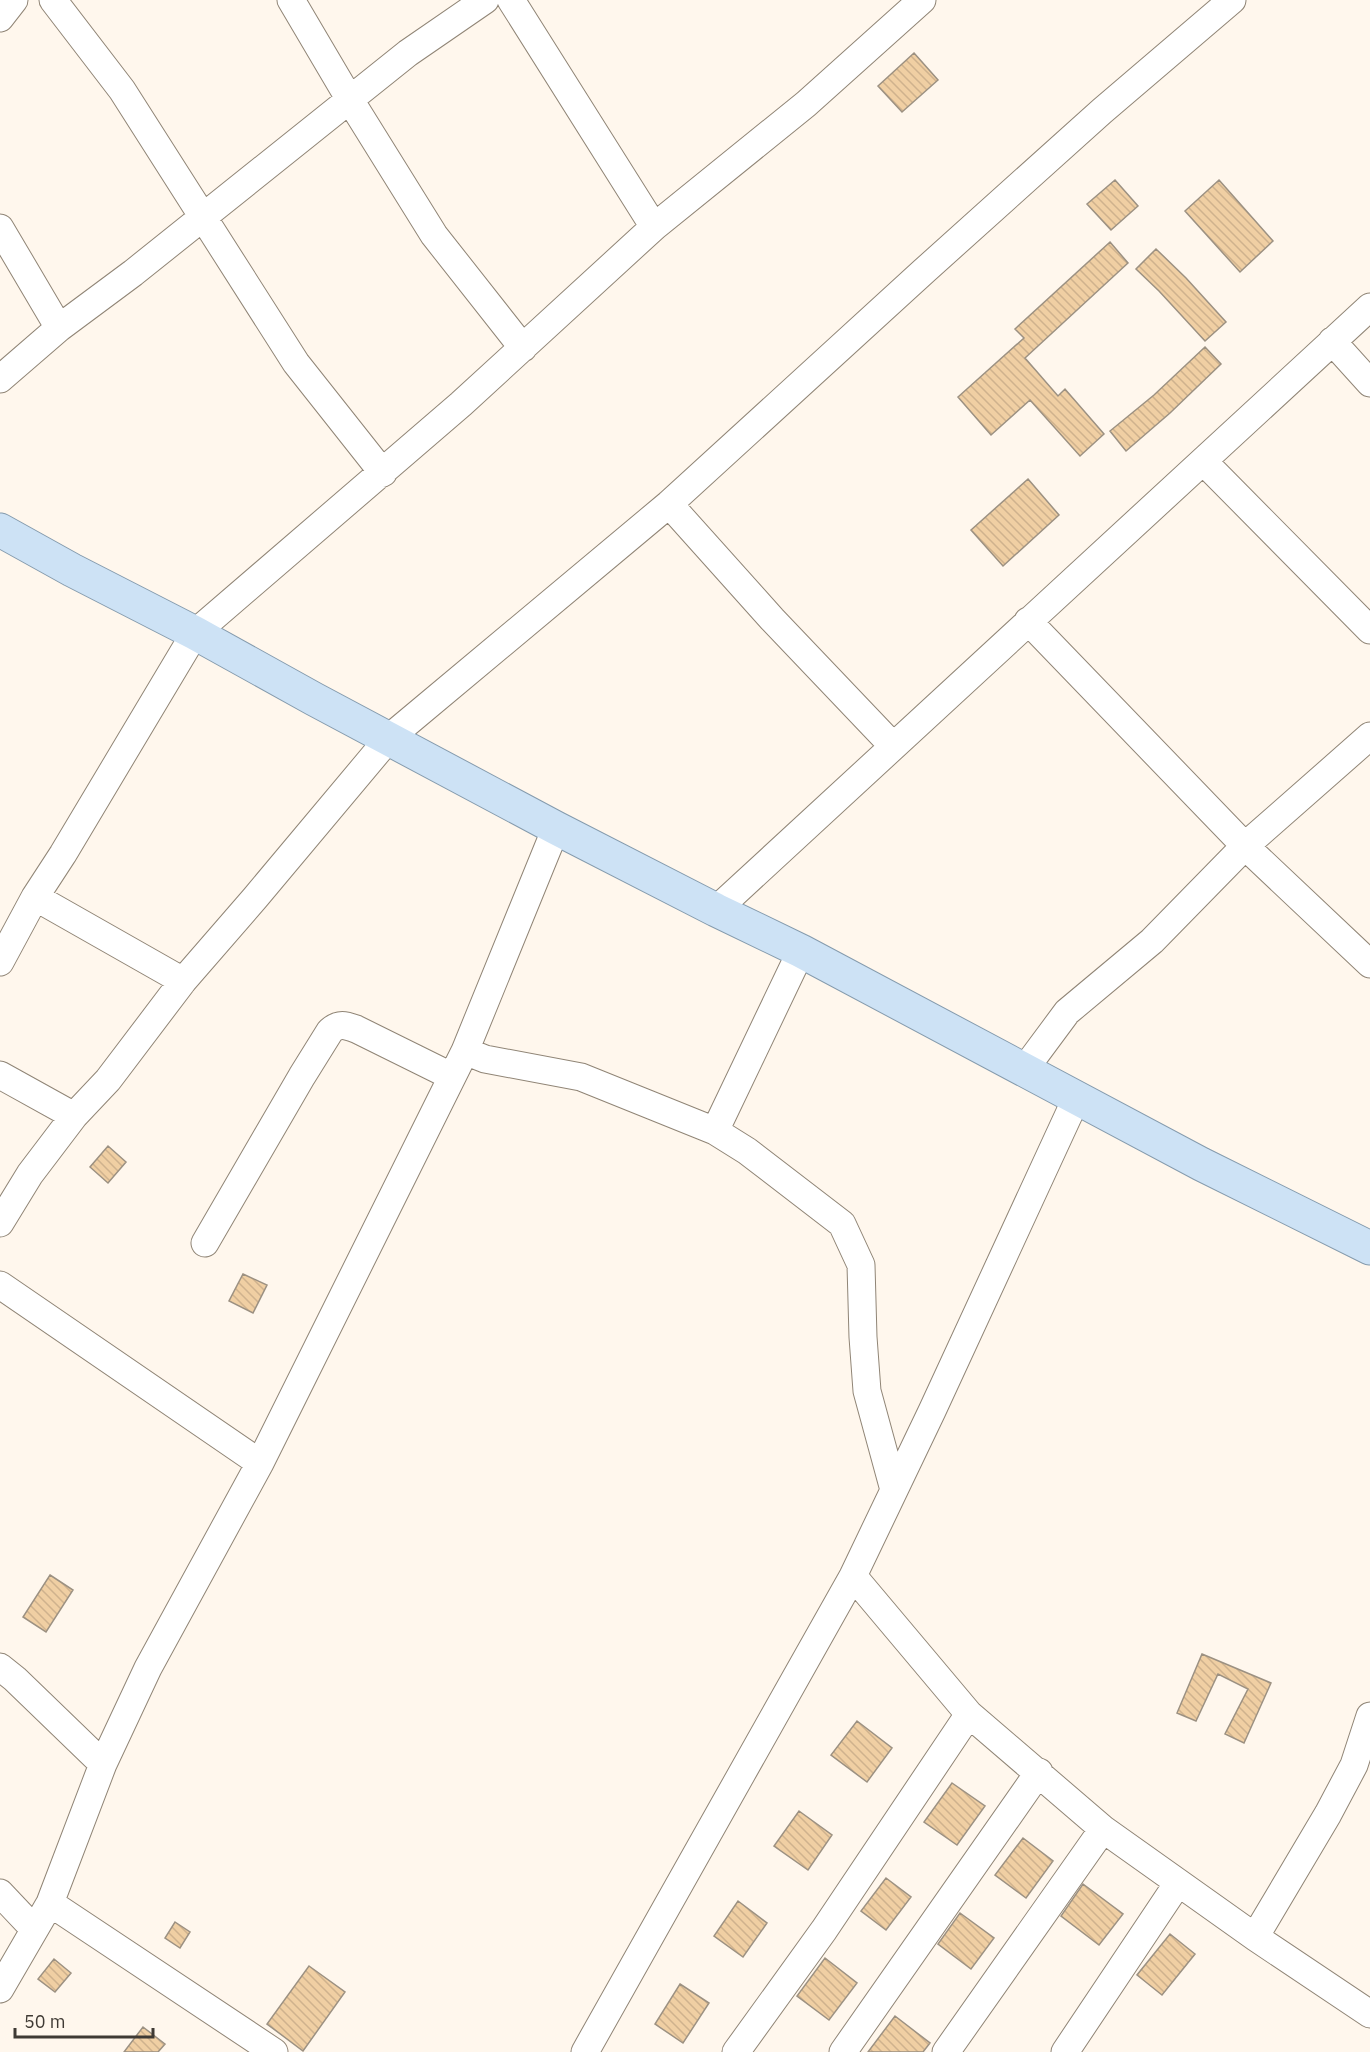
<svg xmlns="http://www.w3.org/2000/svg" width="1370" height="2052" viewBox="0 0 1370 2052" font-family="'IBM Plex Sans',sans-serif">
<defs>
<pattern id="building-back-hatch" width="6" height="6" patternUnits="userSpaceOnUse" patternTransform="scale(1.5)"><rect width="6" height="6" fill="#f0cfa3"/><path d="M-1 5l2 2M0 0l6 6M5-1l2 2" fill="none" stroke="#cfb28d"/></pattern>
</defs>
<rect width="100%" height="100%" fill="#fff7ed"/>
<path fill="url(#building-back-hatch)" stroke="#9c9182" stroke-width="1.5" d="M 914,53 L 938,80 L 902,112 L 878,86 Z
M 1115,180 L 1138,206 L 1111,230 L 1087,204 Z
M 1219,180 L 1273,241 L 1240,272 L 1185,211 Z
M 1110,242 L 1128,263 L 1025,358 L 1058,396 L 1065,389 L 1104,434 L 1080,456 L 1030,400 L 991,435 L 958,397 L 1024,338 L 1015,329 Z
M 1156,249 L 1186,278 L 1226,322 L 1205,341 L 1159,291 L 1136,269 Z
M 1205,347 L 1221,364 L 1170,413 L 1126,451 L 1110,431 L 1154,395 Z
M 1028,479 L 1059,515 L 1003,566 L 971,530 Z
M 108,1146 L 126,1162 L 108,1183 L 90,1167 Z
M 243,1274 L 267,1285 L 253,1313 L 229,1301 Z
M 50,1575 L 73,1590 L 46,1632 L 23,1617 Z
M 1202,1654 L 1271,1683 L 1244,1743 L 1225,1734 L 1248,1689 L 1218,1674 L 1196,1721 L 1177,1713 Z
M 857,1721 L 892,1748 L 867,1782 L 831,1755 Z
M 952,1783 L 985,1806 L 957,1845 L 924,1822 Z
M 799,1811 L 832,1835 L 808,1870 L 774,1846 Z
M 1023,1838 L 1053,1861 L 1026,1898 L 995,1875 Z
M 886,1878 L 911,1897 L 886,1930 L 861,1911 Z
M 1083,1884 L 1123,1914 L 1099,1945 L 1061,1916 Z
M 738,1901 L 767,1923 L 743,1957 L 714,1936 Z
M 960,1913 L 994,1938 L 971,1969 L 938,1944 Z
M 175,1922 L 190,1932 L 180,1948 L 165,1938 Z
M 1170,1934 L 1195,1954 L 1162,1995 L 1137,1975 Z
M 825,1958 L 857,1983 L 829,2020 L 797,1996 Z
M 54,1959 L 71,1973 L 55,1992 L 38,1979 Z
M 309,1966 L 345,1992 L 303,2051 L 267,2024 Z
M 680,1984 L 709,2003 L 683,2043 L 655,2024 Z
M 895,2016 L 930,2043 L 923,2052 L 868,2052 Z
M 143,2027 L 165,2044 L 158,2052 L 124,2052 Z"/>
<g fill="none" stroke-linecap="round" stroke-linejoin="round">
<defs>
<path id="minor" d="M 53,0 L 122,90 L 296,363 L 383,473
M 291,0 L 350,100 L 434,235 L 523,348
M 511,0 L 654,227
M 0,18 L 14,0
M 0,228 L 59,328
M 1332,341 L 1370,383
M 0,379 L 59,328 L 133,273 L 408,53 L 485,0
M 1203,461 L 1370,630
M 669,504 L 772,619 L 893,746
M 1028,621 L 1245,846 L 1370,964
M 35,897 L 183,981
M 716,910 L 1370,307
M 801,951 L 715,1131 L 747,1151 L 842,1224 L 861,1265 L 863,1337 L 867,1391 L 894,1490
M 0,962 L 35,897 L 63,854 L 195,633 L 461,404 L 654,227 L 806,104 L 922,0
M 465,1051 L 485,1059 L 581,1077 L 715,1131
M 1024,1070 L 1067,1012 L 1152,941 L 1245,846 L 1370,736
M 0,1075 L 74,1116
M 0,1223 L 30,1174 L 74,1116 L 108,1080 L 183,981 L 255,898 L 389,738 L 669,504 L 924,271 L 1102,111 L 1232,0
M 205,1243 L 302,1076 L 330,1031 C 339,1023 345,1025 356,1029 L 451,1076
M 0,1285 L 260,1463
M 853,1576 L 969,1714 L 1103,1829 L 1255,1937 L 1370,2014
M 0,1667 L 15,1679 L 103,1764
M 0,1893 L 34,1929
M 50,1903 L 274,2052
M 1255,1937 L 1328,1814 L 1354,1765 L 1370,1716
M 0,1989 L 50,1903 L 103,1764 L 148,1668 L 260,1463 L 465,1051 L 556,828
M 585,2052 L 853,1576 L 932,1411 L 1076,1099
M 736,2052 L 824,1930 L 969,1714
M 843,2052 L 1039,1772
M 946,2052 L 1103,1829
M 1065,2052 L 1178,1883"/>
<path id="major" d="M 0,530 L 72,570 L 195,633 L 314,699 L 556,828 L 716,910 L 801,951 L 1201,1164 L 1370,1248"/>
</defs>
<use href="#minor" stroke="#908576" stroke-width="29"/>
<use href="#major" stroke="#859bad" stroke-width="35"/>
<use href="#minor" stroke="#fff" stroke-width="27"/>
<use href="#major" stroke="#cde2f5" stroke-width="33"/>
</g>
<path d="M15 2028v9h138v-9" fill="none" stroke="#3f3a34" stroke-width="3"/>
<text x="24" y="2028" font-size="18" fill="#3f3a34" stroke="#fff7ed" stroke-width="4.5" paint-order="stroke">50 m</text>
</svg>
